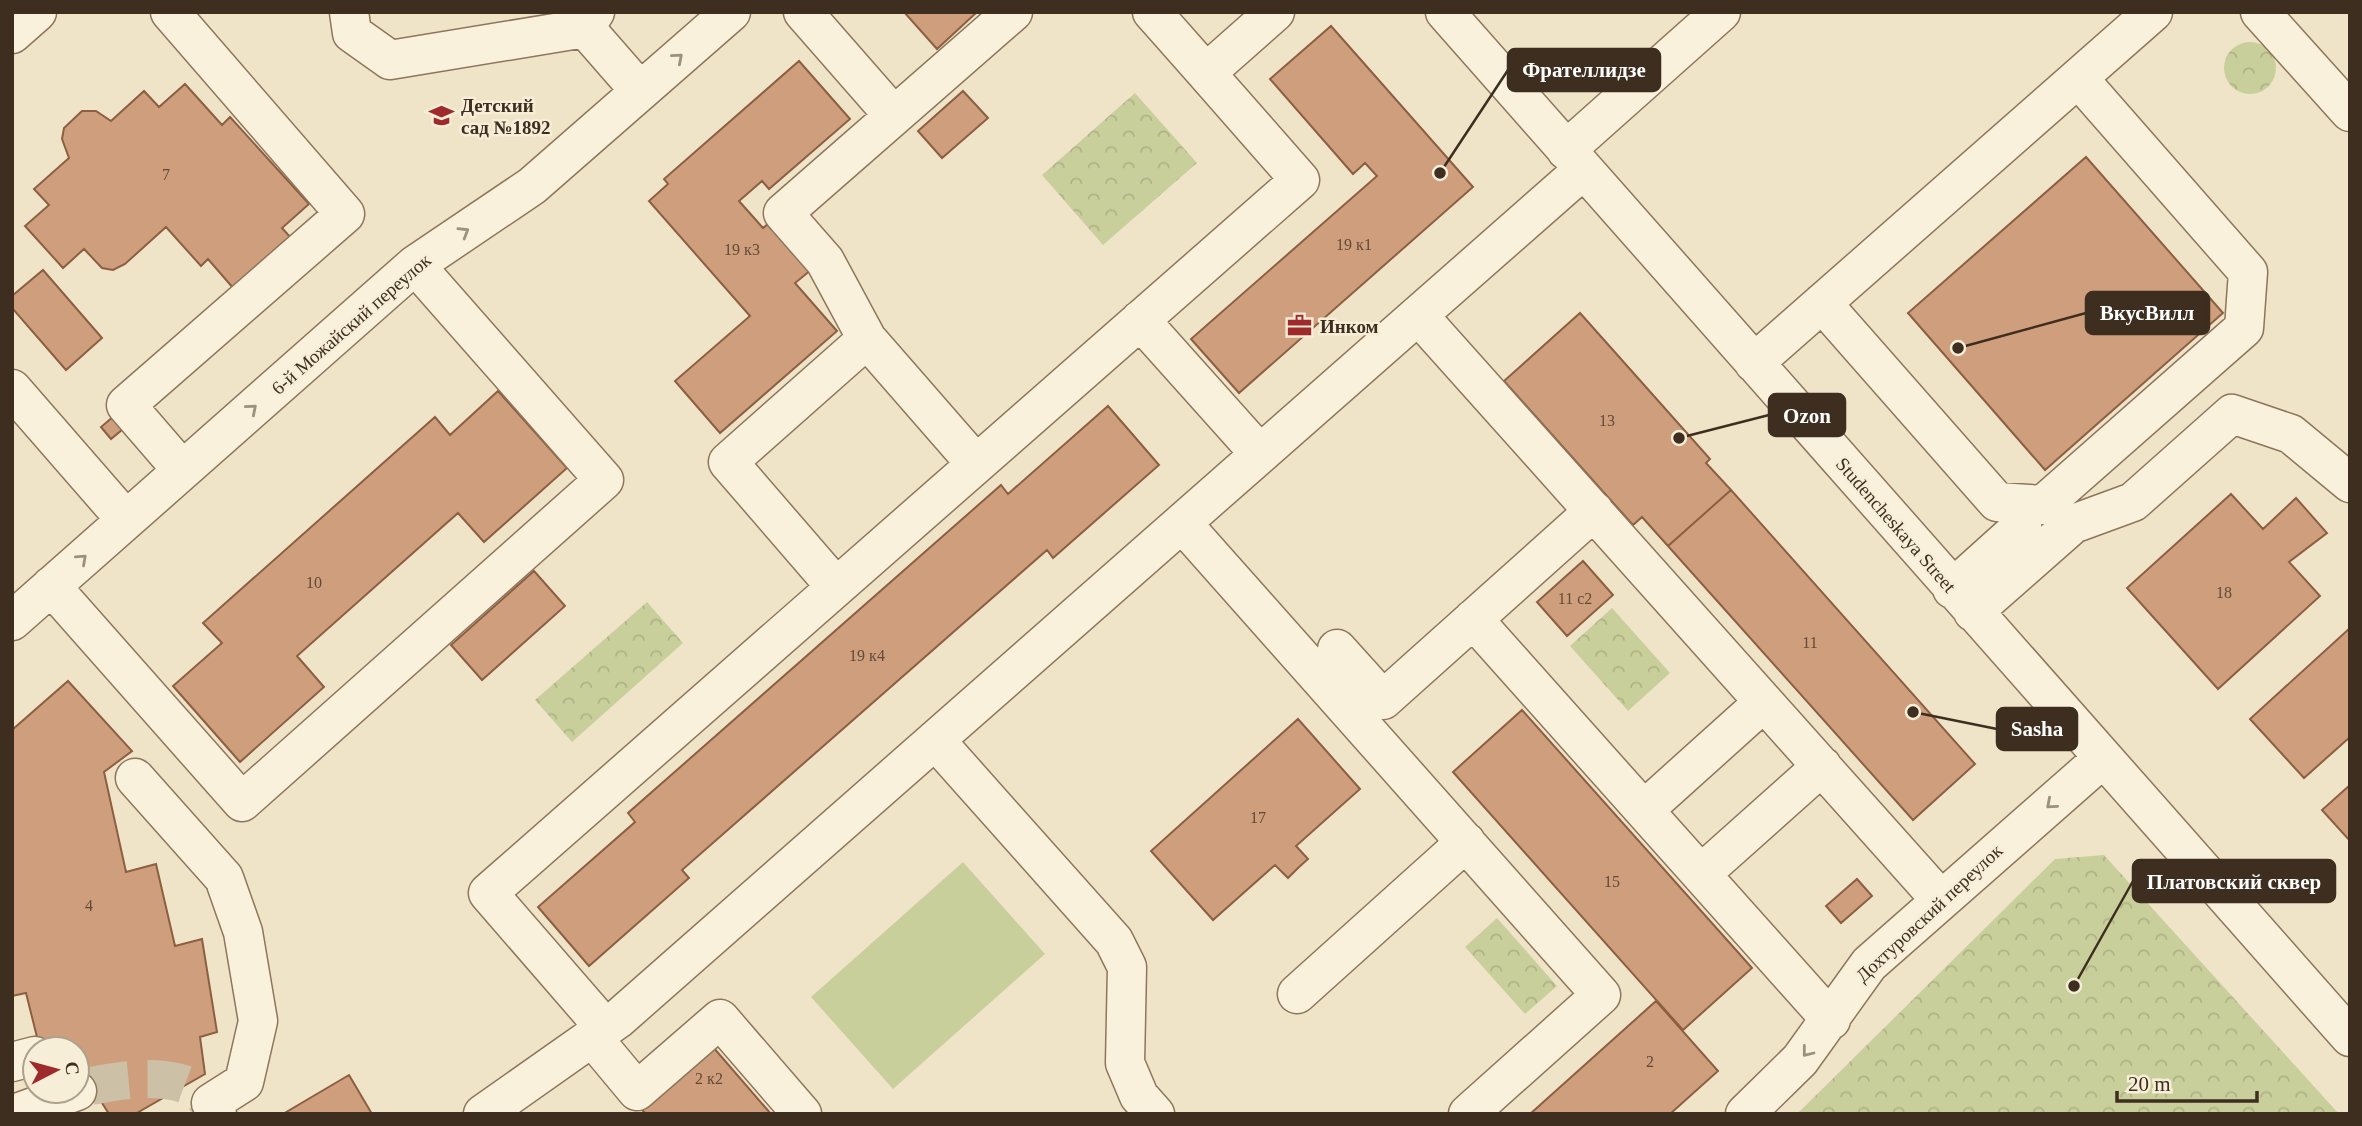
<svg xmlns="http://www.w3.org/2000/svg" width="2362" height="1126" viewBox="0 0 2362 1126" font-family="Georgia,serif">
<defs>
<pattern id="forest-crowns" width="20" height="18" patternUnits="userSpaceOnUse" patternTransform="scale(1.75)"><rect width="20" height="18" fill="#c9cf9b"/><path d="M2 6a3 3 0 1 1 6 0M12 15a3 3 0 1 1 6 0" fill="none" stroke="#aeb285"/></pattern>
</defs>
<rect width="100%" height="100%" fill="#f0e4c8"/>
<path fill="url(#forest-crowns)" d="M2224 68a26 26 0 1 1 52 0a26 26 0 1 1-52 0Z
M 1135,93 L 1197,163 L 1103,245 L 1042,175 Z
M 647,602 L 683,643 L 572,742 L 535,700 Z
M 1612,608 L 1670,673 L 1628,711 L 1570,646 Z
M 2104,855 L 2339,1114 L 1797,1114 L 2055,859 Z
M 1497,918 L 1557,986 L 1525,1014 L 1465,947 Z"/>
<path fill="#c9cf9b" d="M 963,862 L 1045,954 L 893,1089 L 811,997 Z"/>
<path fill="#cf9f7d" stroke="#8d5f41" stroke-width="2" d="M 904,12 L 977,12 L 937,49 Z
M 1331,26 L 1473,187 L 1239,393 L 1191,339 L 1377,176 L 1365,163 L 1353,174 L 1270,79 Z
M 799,61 L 850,119 L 769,189 L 762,181 L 739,201 L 763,228 L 769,223 L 811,270 L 795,283 L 837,331 L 720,433 L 675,381 L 750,316 L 649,201 L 668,184 L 664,179 Z
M 185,84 L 222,125 L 230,117 L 309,204 L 282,228 L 291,238 L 234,289 L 208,259 L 201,266 L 166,227 L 125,264 L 113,270 L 102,268 L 84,249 L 63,268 L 25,226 L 49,205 L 34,189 L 69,158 L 62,139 L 64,128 L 82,111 L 96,111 L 111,121 L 144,91 L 159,107 Z
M 963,91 L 988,118 L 942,158 L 918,131 Z
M 2086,157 L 2223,313 L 2045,470 L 1908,313 Z
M 43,270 L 102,338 L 66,370 L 12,308 L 12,296 Z
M 1580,313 L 1710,459 L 1706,463 L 1731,490 L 1668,546 L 1642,517 L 1633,525 L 1504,381 Z
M 498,391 L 567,468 L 484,542 L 458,513 L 297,656 L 324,687 L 240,762 L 173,686 L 222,643 L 203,623 L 435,417 L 450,435 Z
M 1108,406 L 1159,465 L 1053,558 L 1047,550 L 682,870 L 689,878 L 589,966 L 538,907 L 635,822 L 628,813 L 1001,485 L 1008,494 Z
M 114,416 L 123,429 L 111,439 L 101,427 Z
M 1731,490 L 1975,764 L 1913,820 L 1668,546 Z
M 2231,494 L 2263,529 L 2296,498 L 2327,533 L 2289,562 L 2320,596 L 2218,689 L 2127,588 Z
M 1583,561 L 1613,595 L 1567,636 L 1537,602 Z
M 534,571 L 565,606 L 482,680 L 451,645 Z
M 2350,628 L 2350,737 L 2304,778 L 2250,719 Z
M 68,681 L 132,751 L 104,772 L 126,872 L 156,864 L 175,946 L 202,939 L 217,1032 L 200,1037 L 205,1074 L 135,1114 L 109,1114 L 80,1068 L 77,1069 L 77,1049 L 40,1049 L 26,993 L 12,996 L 12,730 Z
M 1522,710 L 1752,968 L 1683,1030 L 1453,772 Z
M 1298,719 L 1360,789 L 1296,846 L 1308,859 L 1298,868 L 1288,878 L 1275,865 L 1213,920 L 1151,851 Z
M 2350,785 L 2350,841 L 2322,810 Z
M 1857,879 L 1872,896 L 1841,923 L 1826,906 Z
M 1656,1001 L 1718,1071 L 1670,1114 L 1530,1114 Z
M 713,1047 L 771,1114 L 646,1114 L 642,1110 Z
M 349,1075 L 372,1114 L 283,1114 Z"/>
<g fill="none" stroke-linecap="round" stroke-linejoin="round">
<path stroke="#ccc0a6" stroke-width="38" stroke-dasharray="38 19" stroke-linecap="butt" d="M 91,1086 C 122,1080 154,1075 184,1084 C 193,1087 203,1097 211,1103"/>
<defs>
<path id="minor" d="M 170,12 L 345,214 L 126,405 L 170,456
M 349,12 L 352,33 L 390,60 L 585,28 L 595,12
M 803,12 L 894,116
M 1152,12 L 1206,73
M 1445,12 L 2350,1037
M 2260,12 L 2350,112
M 585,28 L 640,91
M 12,34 L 37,12
M 1566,150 L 1721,12
M 1822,303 L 1997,502 L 2043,505 L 2244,328 L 2248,272 L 2078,78
M 1418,315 L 1940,899
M 1140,320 L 1260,454
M 1754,363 L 2153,12
M 12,389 L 126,520
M 976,464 L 867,339 L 825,261 L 783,213 L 1013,12
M 1182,523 L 1601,995 L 1468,1114
M 51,586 L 242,802 L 604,480 L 415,265
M 836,587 L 728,462 L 867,339
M 1952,589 L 2022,526 L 2024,504
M 1973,612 L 2073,524 L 2133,502 L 2232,414 L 2291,434 L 2350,483
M 1473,619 L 1831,1020
M 12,621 L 415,265 L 532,186 L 731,12
M 1337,649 L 1383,700 L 1594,511
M 935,740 L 1114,941 L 1127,967 L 1125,1063 L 1139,1096 L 1155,1114
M 135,778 L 224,878 L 243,932 L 258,1021 L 244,1082 L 211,1103 L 217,1114
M 1644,810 L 1764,702
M 1701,874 L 1822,766
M 1297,994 L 1466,842
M 605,1028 L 488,893 L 1300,180 L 1206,73 L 1275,12
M 592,1037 L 637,1091 L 720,1019 L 802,1114
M 12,1062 L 35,1056
M 14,1114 L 77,1091
M 483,1114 L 618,1019 L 1583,170
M 1745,1114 L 1800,1060 L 1869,964 L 2102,759"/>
</defs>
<use href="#minor" stroke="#8d765c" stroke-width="41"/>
<use href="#minor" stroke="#faf1dc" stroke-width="38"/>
</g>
<defs><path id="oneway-chevron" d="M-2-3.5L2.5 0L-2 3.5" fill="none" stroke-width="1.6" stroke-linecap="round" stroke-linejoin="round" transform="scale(1.75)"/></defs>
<g stroke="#9c907e">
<use href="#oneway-chevron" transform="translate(678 58) rotate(-41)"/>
<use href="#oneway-chevron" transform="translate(464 232) rotate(-31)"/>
<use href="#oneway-chevron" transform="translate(252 409) rotate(-41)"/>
<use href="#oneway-chevron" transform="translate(82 559) rotate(-42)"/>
<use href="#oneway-chevron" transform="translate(2051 804) rotate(139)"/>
<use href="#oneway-chevron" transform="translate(1807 1052) rotate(128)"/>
</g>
<defs>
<symbol id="school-bare" viewBox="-9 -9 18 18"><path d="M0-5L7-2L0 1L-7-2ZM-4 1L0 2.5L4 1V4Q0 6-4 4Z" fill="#9e2a2b" stroke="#f7eed8" stroke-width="2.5" paint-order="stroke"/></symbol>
<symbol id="office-bare" viewBox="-9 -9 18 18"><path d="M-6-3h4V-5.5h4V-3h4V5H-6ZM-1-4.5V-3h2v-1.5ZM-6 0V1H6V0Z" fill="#9e2a2b" stroke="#f7eed8" stroke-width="2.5" paint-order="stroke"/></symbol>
</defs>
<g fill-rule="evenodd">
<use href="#school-bare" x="424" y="98" width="35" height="35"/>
<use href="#office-bare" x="1282" y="308" width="35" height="35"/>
</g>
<g text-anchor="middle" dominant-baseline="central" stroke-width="5" stroke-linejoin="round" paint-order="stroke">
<g font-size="16" fill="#624a37">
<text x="166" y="174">7</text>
<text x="1354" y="244">19 к1</text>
<text x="742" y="249">19 к3</text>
<text x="1607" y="420">13</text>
<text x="314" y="582">10</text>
<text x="2224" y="592">18</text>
<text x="1575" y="598">11 с2</text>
<text x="1810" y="642">11</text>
<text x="867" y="655">19 к4</text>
<text x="1258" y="817">17</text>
<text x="1612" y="881">15</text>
<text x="89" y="905">4</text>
<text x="1650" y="1061">2</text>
<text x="709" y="1078">2 к2</text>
</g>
<g font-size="19" font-weight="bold" fill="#3d2e20" stroke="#f7eed8" text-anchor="start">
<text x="461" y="105">Детский<tspan x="461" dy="22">сад №1892</tspan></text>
<text x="1320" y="326">Инком</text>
</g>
<g font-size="19" fill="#3d2e20" stroke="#f7eed8">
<text transform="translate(351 324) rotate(-41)">6-й Можайский переулок</text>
<text transform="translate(1896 525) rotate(49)">Studencheskaya Street</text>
<text transform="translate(1929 913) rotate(-43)">Дохтуровский переулок</text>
</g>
</g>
<path fill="none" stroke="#3d2e20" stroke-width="2.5" d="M1440 173L1508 70M1958 348L2086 313M1679 438L1769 415M1913 712L1997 729M2074 986L2133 881"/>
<g fill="#3d2e20" stroke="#f7eed8" stroke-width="2.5">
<circle cx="1440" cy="173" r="7"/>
<circle cx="1958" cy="348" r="7"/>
<circle cx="1679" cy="438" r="7"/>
<circle cx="1913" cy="712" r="7"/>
<circle cx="2074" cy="986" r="7"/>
</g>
<g fill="#3d2e20" stroke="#3d2e20" stroke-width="2.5">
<rect x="1508" y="49" width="152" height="42" rx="7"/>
<rect x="2086" y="292" width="123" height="42" rx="7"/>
<rect x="1769" y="394" width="76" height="42" rx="7"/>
<rect x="1997" y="708" width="80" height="42" rx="7"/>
<rect x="2133" y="860" width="202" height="42" rx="7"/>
</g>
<g font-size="21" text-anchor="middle" font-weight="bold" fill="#fff">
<text x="1584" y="77">Фрателлидзе</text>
<text x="2147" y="320">ВкусВилл</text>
<text x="1807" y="423">Ozon</text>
<text x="2037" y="736">Sasha</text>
<text x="2234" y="889">Платовский сквер</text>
</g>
<rect width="2362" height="1126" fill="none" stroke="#3d2e20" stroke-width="28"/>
<g transform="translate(56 1070) rotate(84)"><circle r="33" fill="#f7eed8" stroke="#ada18e" stroke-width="2"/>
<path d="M0-5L12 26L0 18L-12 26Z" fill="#9e2a2b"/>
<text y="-10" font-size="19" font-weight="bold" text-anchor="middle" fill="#3d2e20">С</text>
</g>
<path d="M2117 1091v10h140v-10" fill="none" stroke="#3d2e20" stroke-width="3.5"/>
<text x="2128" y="1091" font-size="21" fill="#3d2e20" stroke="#f7eed8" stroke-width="5" paint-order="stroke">20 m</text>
</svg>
